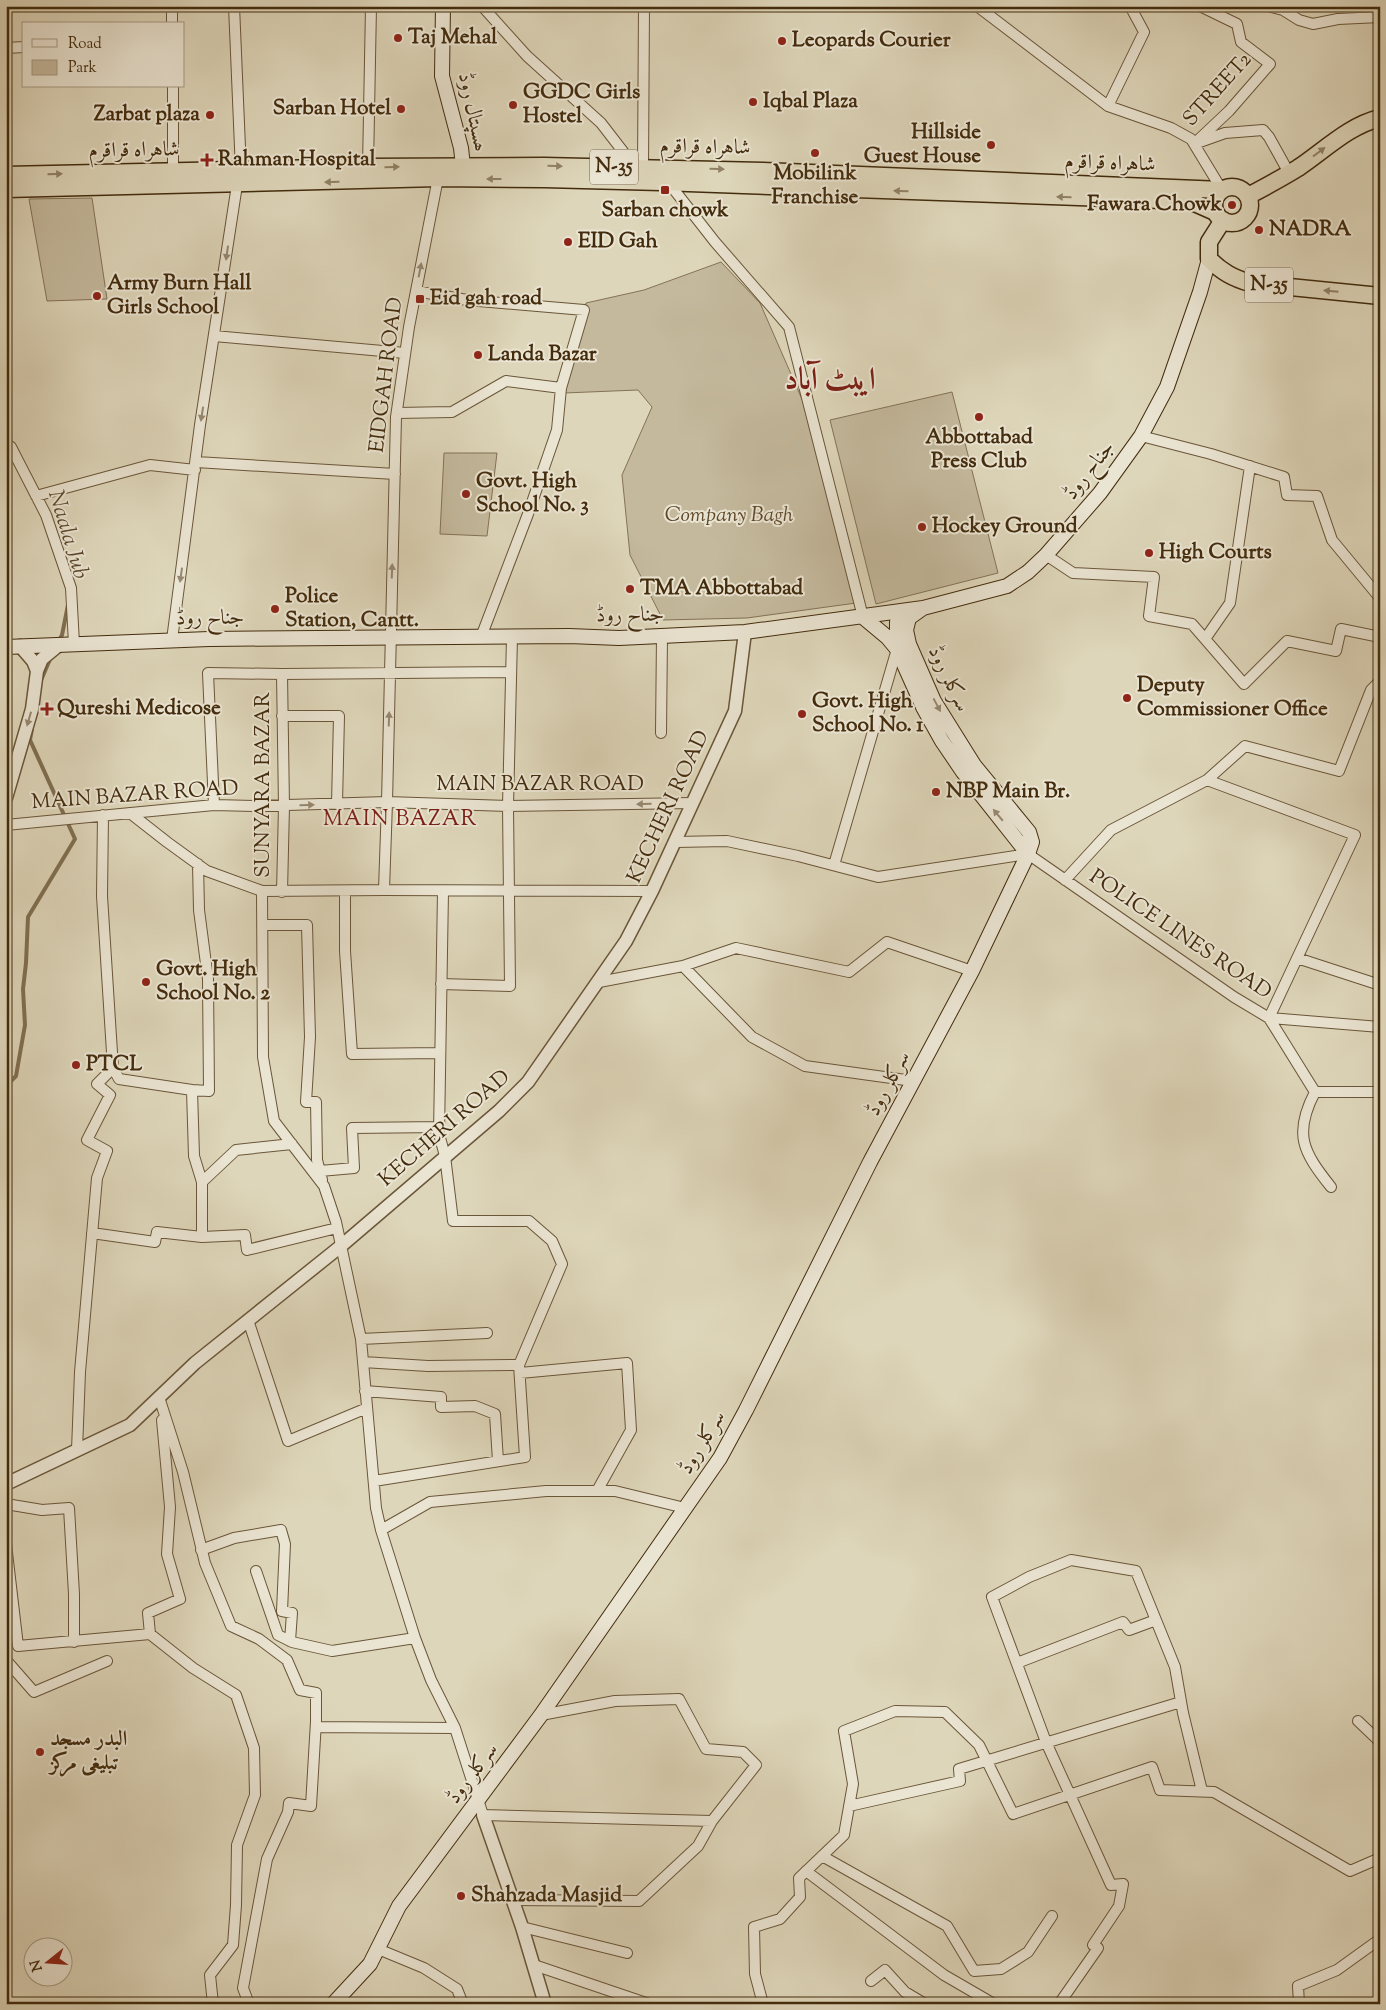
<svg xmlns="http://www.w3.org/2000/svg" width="1386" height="2010" viewBox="0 0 1386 2010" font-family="'Sorts Mill Goudy',Amiri,serif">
<rect width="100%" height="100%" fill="#ded6ba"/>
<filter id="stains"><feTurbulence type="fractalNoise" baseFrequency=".004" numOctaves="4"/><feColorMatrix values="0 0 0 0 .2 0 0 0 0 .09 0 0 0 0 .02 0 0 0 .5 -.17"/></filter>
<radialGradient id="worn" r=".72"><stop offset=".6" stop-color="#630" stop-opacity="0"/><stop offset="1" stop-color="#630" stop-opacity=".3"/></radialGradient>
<path fill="#c4b99d" stroke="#847255" d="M 92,198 L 107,299 L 47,301 L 29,199 Z
M 721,262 L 760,303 L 808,413 L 856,603 L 747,618 L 663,620 L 630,555 L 622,475 L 652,407 L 638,390 L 564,393 L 586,303 L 644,290 Z
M 952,392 L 998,573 L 876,604 L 830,420 Z
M 444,453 L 497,453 L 487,536 L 440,534 Z"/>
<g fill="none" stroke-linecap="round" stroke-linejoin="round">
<path stroke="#806f51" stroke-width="4" d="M 58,642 L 62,635 L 68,605
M 42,678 L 51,657
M 6,1086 L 16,1076 L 25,1025 L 23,989 L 26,963 L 28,917 L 75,839 L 30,740 L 32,729"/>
<defs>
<path id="minor" d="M 172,6 L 172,24
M 234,6 L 241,171
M 482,6 L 527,56 L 601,123 L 635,167
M 977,6 L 1108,106 L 1171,128 L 1191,139 L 1222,190
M 1200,6 L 1237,24 L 1241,42 L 1270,64 L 1229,111 L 1194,144 L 1225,133 L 1263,130 L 1269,137 L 1289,173
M 1268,6 L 1283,10 L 1299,20 L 1313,24 L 1338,19 L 1380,17
M 6,48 L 24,47
M 173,86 L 173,172
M 1108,106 L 1144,32 L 1130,6
M 368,167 L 371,6
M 643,168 L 644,6
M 668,182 L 715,242 L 789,327 L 863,617
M 214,336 L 405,353
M 397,413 L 452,412 L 506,381 L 561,388 L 584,310 L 467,300 L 416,291
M 1141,436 L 1211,454 L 1284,477 L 1287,495 L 1317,496 L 1332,540 L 1380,598
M 6,444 L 11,447 L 46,515 L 71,588 L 74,644
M 196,462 L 395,474
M 36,496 L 150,465 L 195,470
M 1046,555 L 1073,573 L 1154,577 L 1149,616 L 1192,624 L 1244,684 L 1287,641 L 1336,651 L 1341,629 L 1380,637
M 481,637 L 528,514 L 557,430 L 561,388
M 1205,639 L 1230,603 L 1250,466
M 172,640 L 200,425 L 237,185
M 282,674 L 511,672
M 282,716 L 339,716 L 337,804
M 661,733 L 662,636
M 1207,780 L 1355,835 L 1269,1018 L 1315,1092
M 214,805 L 208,673 L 282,674 L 284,806 L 282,892
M 130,813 L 167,842 L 207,871 L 262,891 L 384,890 L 652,891
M 6,825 L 214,805 L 254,806 L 387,802 L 396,417 L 409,327 L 438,178
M 675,842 L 727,841 L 798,856 L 878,877 L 1028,854 L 1234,997 L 1269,1018 L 1380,1027
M 834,865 L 897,649
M 1065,880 L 1111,830 L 1207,780 L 1245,746 L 1339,771 L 1371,690 L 1380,681
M 384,890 L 387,802 L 508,806 L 693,803
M 262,891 L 263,1057 L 274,1121 L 324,1186 L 336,1222 L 361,1339 L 376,1508 L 381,1530 L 415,1638 L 431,1680 L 455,1728 L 483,1815 L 712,1821
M 345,891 L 345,951 L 352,1054 L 440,1053
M 263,925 L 307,925 L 310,1037 L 306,1102 L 316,1102 L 317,1160 L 322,1180
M 1297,958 L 1380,985
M 683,966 L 736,948 L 849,972 L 887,942 L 972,971
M 599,982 L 683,966 L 752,1037 L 805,1066 L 913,1081
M 441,984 L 510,986 L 508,806 L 512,637
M 113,1068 L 119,1079 L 192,1090 L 194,1156 L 202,1182
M 192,1090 L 209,1091 L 208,979 L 199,910 L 198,864
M 1315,1092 C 1293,1134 1303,1152 1331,1187
M 1315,1092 L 1380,1092
M 320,1171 L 354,1168 L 352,1128 L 439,1127
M 92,1233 L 155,1242 L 157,1232 L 202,1237 L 245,1235 L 247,1250 L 337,1228
M 202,1237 L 202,1182 L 236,1150 L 292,1144
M 248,1320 L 288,1441 L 367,1408
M 361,1339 L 487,1333
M 363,1362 L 428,1366 L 519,1365
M 520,1373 L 627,1363 L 631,1430 L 597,1491
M 365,1391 L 441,1397 L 441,1407 L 475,1406 L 495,1414 L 498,1461
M 159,1397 L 183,1472 L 205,1563 L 231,1626 L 259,1639 L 287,1660 L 300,1690 L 316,1693 L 316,1721 L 311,1806 L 289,1803 L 288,1812 L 267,1859 L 243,1988 L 249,2004
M 77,1450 L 80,1372 L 97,1178 L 107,1151 L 87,1140 L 110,1095 L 97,1084 L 113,1068 L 102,896 L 103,815
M 374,1481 L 525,1457 L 519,1365 L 562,1264 L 552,1241 L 529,1221 L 453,1221 L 445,1156 L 439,1134 L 443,891
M 6,1504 L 42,1510 L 69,1508 L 74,1594 L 74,1642
M 381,1530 L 430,1502 L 546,1491 L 615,1491 L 685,1508
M 6,1544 L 18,1646 L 150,1634 L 193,1668 L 236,1695 L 254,1748 L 255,1795 L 237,1845 L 236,1905 L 233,1945 L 210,1975 L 213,2004
M 201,1550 L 234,1538 L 281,1530 L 285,1544 L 282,1611 L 292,1613 L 290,1641
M 256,1571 L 278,1635 L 292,1642 L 332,1651 L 415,1638
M 150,1634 L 148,1613 L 180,1599 L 167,1554 L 170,1507 L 162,1420
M 6,1660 L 34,1692 L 107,1661
M 1017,1663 L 1123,1622 L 1129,1630 L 1156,1620
M 1358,1721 L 1380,1742
M 316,1727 L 455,1728
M 849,1806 L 960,1781 L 959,1769 L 1181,1702
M 822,1856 L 947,1926 L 974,1971 L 1001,1969 L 1028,1952 L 1052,1916
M 806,1871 L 944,1975 L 994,2004
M 512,1900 L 639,1901 L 698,1846 L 712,1821 L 756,1765 L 743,1752 L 706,1749 L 679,1699 L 615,1701 L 541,1715
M 522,1927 L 627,1953
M 378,1949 L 424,1968 L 457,1989 L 463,2004
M 534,1965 L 649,2004
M 871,1981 L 885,1970 L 905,1992 L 925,2004
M 763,2004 L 755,1974 L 754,1927 L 780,1919 L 800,1897 L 799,1878 L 844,1835 L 853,1784 L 844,1731 L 895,1711 L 945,1712 L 979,1745 L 1013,1814 L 1152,1767 L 1160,1790 L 1214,1792 L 1350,1871 L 1380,1858
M 1059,2004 L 1098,1948 L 1093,1945 L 1119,1906 L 1123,1884 L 1111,1885 L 1046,1742 L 992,1597 L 1029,1577 L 1071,1560 L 1136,1571 L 1175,1667 L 1183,1713 L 1202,1791
M 1299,2004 L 1298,1986 L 1337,1970 L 1380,1939"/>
<path id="tertiary" d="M 20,646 L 33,661 L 37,671
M 6,798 L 32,709 L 37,671 L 42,659 L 59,645
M 6,1484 L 130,1425 L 195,1363 L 341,1246 L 499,1111 L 528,1082 L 626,941 L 652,891 L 735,711 L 745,632
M 483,1815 L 522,1927 L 545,2004"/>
<path id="secondary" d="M 443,6 L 442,76 L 461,148 L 463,166
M 863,617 L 887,637 L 897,649 L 923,707 L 942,741 L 963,772 L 1028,854
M 897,646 L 897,622 L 902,611
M 6,647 L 209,639 L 569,636 L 619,638 L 745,632 L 923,608 L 1007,586 L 1028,572 L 1046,555 L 1100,493 L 1141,436 L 1167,387 L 1200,292 L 1209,259
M 333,2004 L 370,1964 L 399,1906 L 541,1715 L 720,1458 L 746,1410 L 870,1162 L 972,971 L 1028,854 L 1032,842 L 1029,832 L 974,765 L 934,701 L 909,644 L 906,630 L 909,618 L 923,608"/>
<path id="trunk" d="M 6,175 L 368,167 L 544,166 L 763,171 L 1222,190
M1214 205a18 18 0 1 1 36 0a18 18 0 1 1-36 0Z
M 6,189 L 438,178 L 544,179 L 661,182 L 1190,201 L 1215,212
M 1248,196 C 1265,187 1282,178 1298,168 C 1325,150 1348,126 1380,118
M 1223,220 L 1209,242 L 1209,259 C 1222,272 1233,278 1250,283 L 1380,296"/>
</defs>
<use href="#minor" stroke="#6a5638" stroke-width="12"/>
<use href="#tertiary" stroke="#6a5638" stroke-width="15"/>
<use href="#secondary" stroke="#432c0d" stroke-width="16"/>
<use href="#trunk" stroke="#432c0d" stroke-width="19"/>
<use href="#minor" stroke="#eae4d2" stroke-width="10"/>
<use href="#tertiary" stroke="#eae4d2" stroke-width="12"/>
<use href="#secondary" stroke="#eae4d2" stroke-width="14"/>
<use href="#trunk" stroke="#ded6ba" stroke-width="16"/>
</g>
<defs><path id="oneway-solid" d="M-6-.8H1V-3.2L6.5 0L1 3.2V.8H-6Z" transform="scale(1.25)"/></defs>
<g fill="#908164">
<use href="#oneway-solid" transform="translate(1319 152) rotate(-37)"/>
<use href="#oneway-solid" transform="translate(555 166) rotate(1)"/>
<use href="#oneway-solid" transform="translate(392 167) rotate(-1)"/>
<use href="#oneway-solid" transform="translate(717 169) rotate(2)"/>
<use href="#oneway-solid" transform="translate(55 174) rotate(-2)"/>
<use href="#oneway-solid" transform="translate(494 179) rotate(-180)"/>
<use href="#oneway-solid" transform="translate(332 182) rotate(178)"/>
<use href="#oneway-solid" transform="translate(901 191) rotate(-178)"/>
<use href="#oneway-solid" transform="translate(1064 197) rotate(-178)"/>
<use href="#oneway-solid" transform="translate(1331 291) rotate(-175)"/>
</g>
<g fill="#968870">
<use href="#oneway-solid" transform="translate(227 253) rotate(98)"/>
<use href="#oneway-solid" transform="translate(420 270) rotate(-79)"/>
<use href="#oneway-solid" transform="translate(202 414) rotate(99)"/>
<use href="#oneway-solid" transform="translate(392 571) rotate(-88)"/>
<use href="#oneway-solid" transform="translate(181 575) rotate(98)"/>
<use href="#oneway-solid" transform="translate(937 705) rotate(62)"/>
<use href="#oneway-solid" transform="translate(29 719) rotate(106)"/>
<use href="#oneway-solid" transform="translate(389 719) rotate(-88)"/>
<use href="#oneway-solid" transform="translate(644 804) rotate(179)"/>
<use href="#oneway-solid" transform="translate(307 805) rotate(-2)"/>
<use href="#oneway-solid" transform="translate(998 815) rotate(-130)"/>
</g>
<g fill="#8f2418" stroke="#eae4d2" stroke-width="2">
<circle cx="398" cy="38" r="5"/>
<circle cx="782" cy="41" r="5"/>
<circle cx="753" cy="102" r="5"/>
<circle cx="513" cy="105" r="5"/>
<circle cx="401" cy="109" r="5"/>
<circle cx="210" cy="115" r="5"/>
<circle cx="991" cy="145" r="5"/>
<circle cx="815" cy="153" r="5"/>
<path d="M204.5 152.5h5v5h5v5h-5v5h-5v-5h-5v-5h5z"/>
<rect x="660" y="185" width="10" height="10" rx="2.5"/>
<circle cx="1232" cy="205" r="5"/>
<circle cx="1259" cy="230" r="5"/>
<circle cx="568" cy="242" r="5"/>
<circle cx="97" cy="296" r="5"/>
<rect x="415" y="294" width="10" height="10" rx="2.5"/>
<circle cx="478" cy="355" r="5"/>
<circle cx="979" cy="417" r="5"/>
<circle cx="466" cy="494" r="5"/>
<circle cx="922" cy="527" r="5"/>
<circle cx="1149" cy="553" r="5"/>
<circle cx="630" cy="589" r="5"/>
<circle cx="275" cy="609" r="5"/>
<circle cx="1127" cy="698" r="5"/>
<path d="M44.5 701.5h5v5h5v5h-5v5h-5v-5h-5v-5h5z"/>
<circle cx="802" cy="714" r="5"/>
<circle cx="936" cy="792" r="5"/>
<circle cx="146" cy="982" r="5"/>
<circle cx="76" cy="1065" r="5"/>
<circle cx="40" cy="1752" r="5"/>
<circle cx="461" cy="1896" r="5"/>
</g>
<g text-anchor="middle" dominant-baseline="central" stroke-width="4" stroke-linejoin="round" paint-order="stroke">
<g fill="#eae4d2" stroke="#756348" stroke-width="1">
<rect x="590" y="149.5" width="48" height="35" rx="4"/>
<rect x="1245" y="267.5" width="48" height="35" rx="4"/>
</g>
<g font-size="20" font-weight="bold" fill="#432c0d">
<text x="614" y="167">N-35</text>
<text x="1269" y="285">N-35</text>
</g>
<g font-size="21" font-weight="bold" fill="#432c0d" stroke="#eae4d2" text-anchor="start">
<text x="408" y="38">Taj Mehal</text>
<text x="792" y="41">Leopards Courier</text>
<text x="523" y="93">GGDC Girls<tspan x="523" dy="24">Hostel</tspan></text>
<text x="763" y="102">Iqbal Plaza</text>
<text x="391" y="109" text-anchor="end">Sarban Hotel</text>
<text x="200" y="115" text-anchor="end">Zarbat plaza</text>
<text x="981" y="133" text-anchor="end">Hillside<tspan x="981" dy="24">Guest House</tspan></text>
<text x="218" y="160">Rahman Hospital</text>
<text x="815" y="174" text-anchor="middle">Mobilink<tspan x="815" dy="24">Franchise</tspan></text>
<text x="1222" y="205" text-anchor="end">Fawara Chowk</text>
<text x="665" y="211" text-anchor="middle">Sarban chowk</text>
<text x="1269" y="230">NADRA</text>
<text x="578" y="242">EID Gah</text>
<text x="107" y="284">Army Burn Hall<tspan x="107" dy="24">Girls School</tspan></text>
<text x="430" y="299">Eid gah road</text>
<text x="488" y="355">Landa Bazar</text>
<text x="979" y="438" text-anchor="middle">Abbottabad<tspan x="979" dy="24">Press Club</tspan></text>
<text x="476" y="482">Govt. High<tspan x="476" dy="24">School No. 3</tspan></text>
<text x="932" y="527">Hockey Ground</text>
<text x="1159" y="553">High Courts</text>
<text x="640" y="589">TMA Abbottabad</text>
<text x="285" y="597">Police<tspan x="285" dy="24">Station, Cantt.</tspan></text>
<text x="1137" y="686">Deputy<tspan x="1137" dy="24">Commissioner Office</tspan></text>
<text x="812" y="702">Govt. High<tspan x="812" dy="24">School No. 1</tspan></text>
<text x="57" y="709">Qureshi Medicose</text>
<text x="946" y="792">NBP Main Br.</text>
<text x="156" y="970">Govt. High<tspan x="156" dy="24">School No. 2</tspan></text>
<text x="86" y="1065">PTCL</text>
<text x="50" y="1740">البدر مسجد<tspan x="50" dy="24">تبلیغی مرکز</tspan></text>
<text x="471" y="1896">Shahzada Masjid</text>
</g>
<g font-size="21" fill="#432c0d" stroke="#eae4d2">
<text transform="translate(1218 90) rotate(-48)">STREET2</text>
<text transform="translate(472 112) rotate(78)">ھسپتال روڈ</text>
<text transform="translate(705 148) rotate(1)">شاہراہ قراقرم</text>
<text transform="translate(134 151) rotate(-1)">شاہراہ قراقرم</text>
<text transform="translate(1110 164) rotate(2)">شاہراہ قراقرم</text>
<text transform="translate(387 375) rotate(-83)">EIDGAH ROAD</text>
<text transform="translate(1090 471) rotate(-52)">جناح روڈ</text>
<text transform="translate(630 616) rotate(-1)">جناح روڈ</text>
<text transform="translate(210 619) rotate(-1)">جناح روڈ</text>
<text transform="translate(948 679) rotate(64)">سرکلر روڈ</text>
<text transform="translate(264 785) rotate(-90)">SUNYARA BAZAR</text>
<text x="540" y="785">MAIN BAZAR ROAD</text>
<text transform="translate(135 796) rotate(-4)">MAIN BAZAR ROAD</text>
<text transform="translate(669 807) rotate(-65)">KECHERI ROAD</text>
<text transform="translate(1180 935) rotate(34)">POLICE LINES ROAD</text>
<text transform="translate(889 1084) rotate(-62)">سرکلر روڈ</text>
<text transform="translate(445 1129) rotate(-41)">KECHERI ROAD</text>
<text transform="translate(703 1443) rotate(-59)">سرکلر روڈ</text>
<text transform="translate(473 1774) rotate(-53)">سرکلر روڈ</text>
</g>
<g font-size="21" font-style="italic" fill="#5d482a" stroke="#eae4d2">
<text x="729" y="516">Company Bagh</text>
</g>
<g font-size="22" font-style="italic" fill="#5c482a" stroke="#eae4d2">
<text transform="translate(67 535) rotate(73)">Naala Jub</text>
</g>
<g font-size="22" letter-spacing="1" fill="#7a1f14" stroke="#eae4d2">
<text x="400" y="820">MAIN BAZAR</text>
</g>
<g font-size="31" font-weight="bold" fill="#7a1f14" stroke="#eae4d2">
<text x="830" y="381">ایبٹ آباد</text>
</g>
</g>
<rect width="1386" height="2010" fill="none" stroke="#ded6ba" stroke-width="25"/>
<rect x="8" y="8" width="1371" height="1995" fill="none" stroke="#432c0d" stroke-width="2.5"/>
<rect x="12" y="12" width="1361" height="1985" fill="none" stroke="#432c0d"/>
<rect x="22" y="22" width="162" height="65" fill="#eae4d2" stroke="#a79a83"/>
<rect x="32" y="39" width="25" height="8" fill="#eae4d2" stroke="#a79a83"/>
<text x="68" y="48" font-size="15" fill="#432c0d">Road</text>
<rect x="32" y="60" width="25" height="15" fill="#c4b99d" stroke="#a79a83"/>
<text x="68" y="72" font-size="15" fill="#432c0d">Park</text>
<g transform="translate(48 1962) rotate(253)"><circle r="24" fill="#eae4d2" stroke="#a79a83"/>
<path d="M0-4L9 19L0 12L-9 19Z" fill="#8f2418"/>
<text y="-8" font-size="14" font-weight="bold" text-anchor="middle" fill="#432c0d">N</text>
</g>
<rect width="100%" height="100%" filter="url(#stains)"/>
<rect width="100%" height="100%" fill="url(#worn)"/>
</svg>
